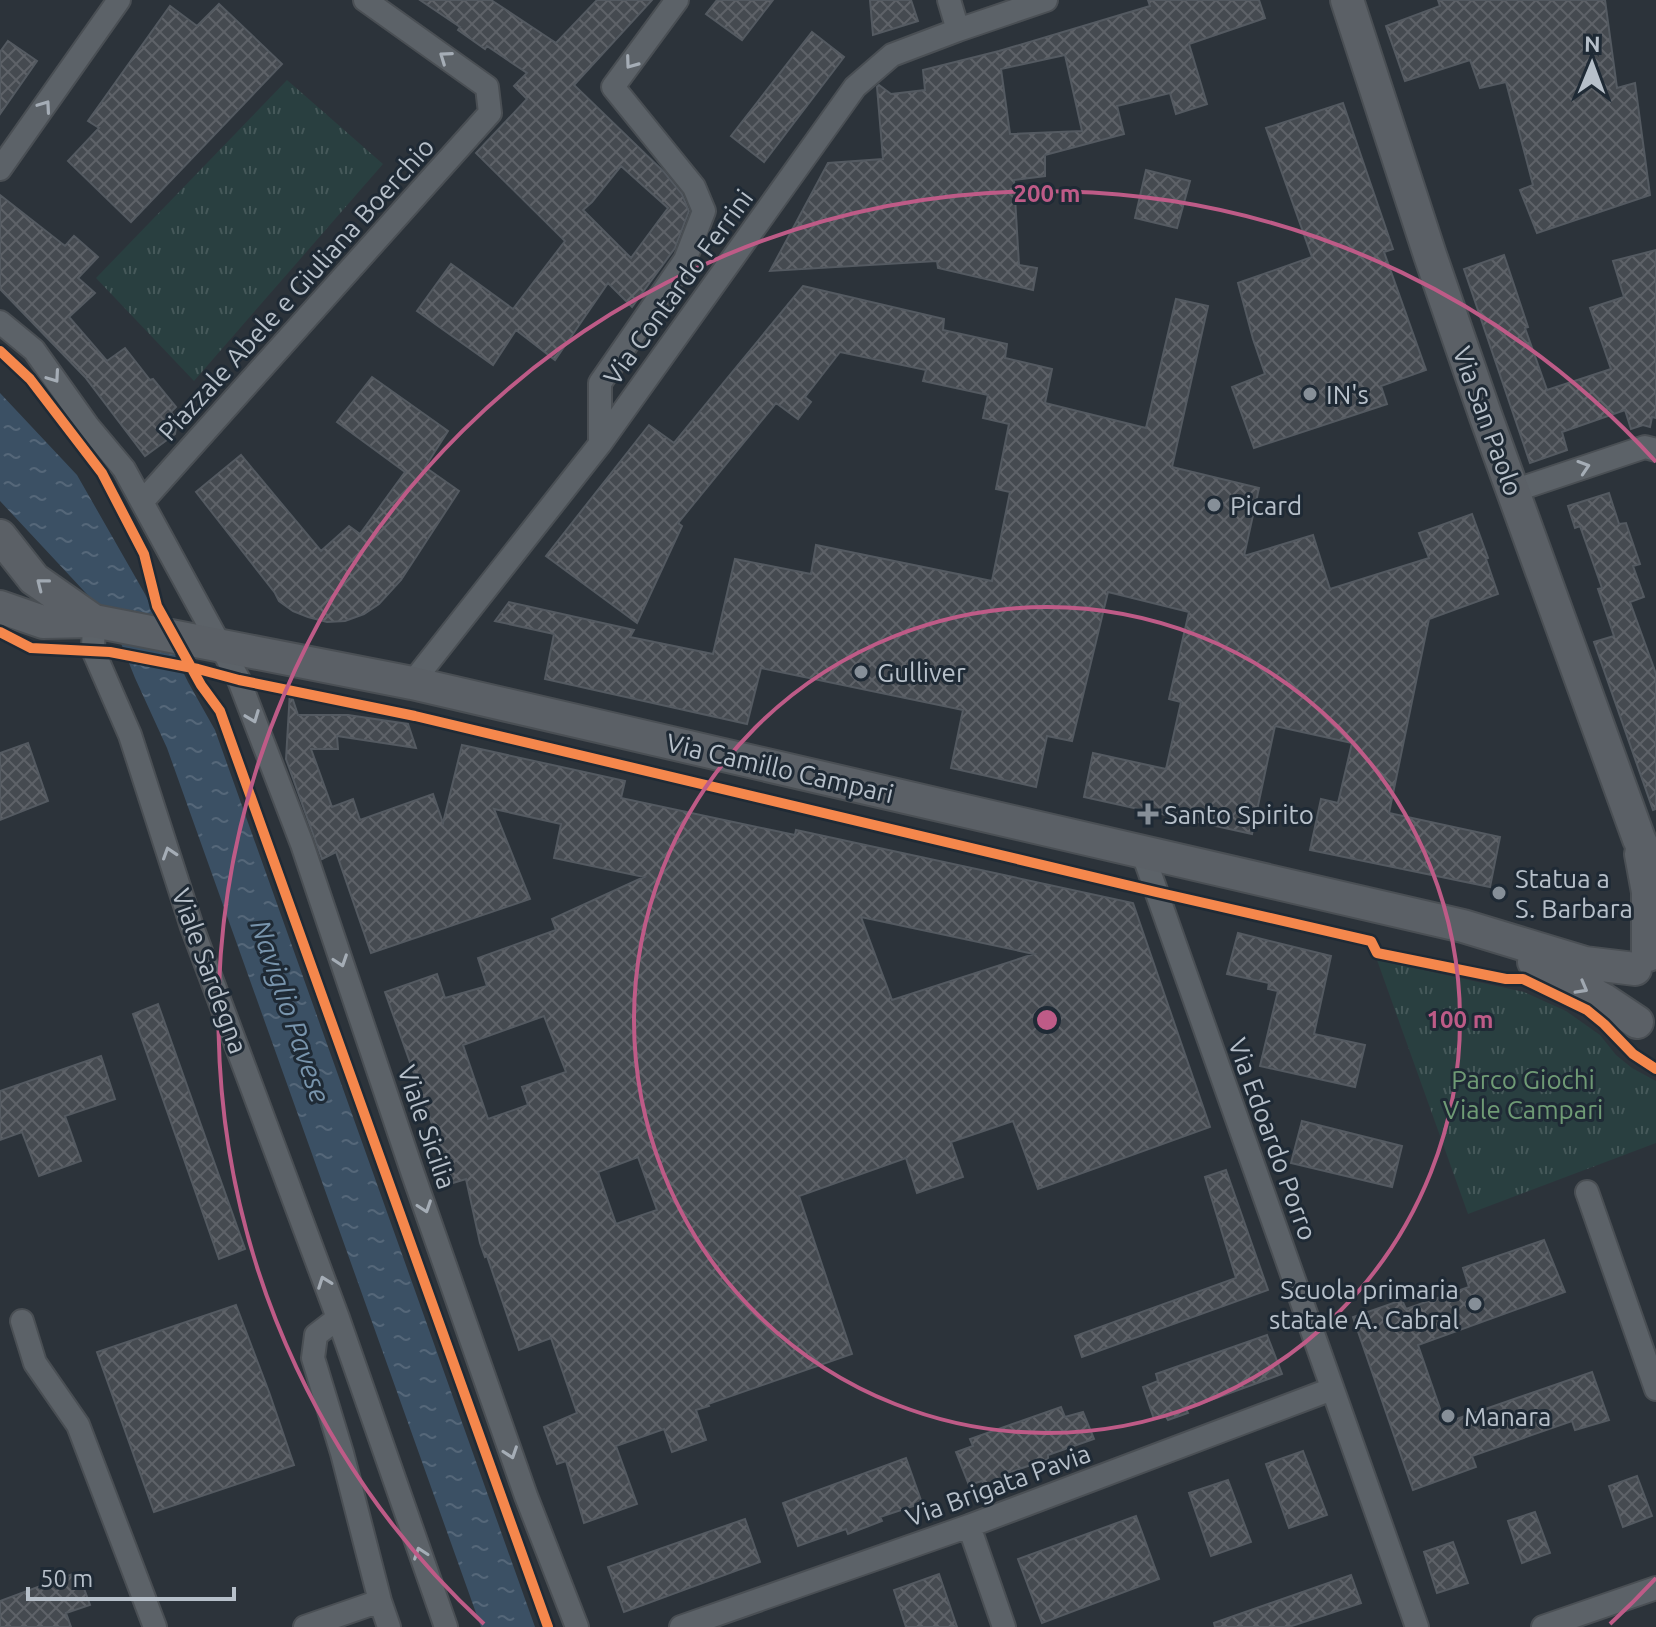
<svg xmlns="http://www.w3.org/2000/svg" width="1656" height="1627" viewBox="0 0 1656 1627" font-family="Ubuntu,sans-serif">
<defs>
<pattern id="park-tufts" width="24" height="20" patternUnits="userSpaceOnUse" patternTransform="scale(2)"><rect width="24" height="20" fill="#293f40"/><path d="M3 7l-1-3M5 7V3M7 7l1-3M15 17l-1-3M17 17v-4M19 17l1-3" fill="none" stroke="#46595a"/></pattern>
<pattern id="water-ripples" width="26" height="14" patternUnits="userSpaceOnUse" patternTransform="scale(2)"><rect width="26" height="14" fill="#3b5064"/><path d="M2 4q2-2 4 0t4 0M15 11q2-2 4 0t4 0" fill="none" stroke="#556779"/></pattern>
<pattern id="building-cross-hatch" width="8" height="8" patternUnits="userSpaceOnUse" patternTransform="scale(2)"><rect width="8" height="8" fill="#454a50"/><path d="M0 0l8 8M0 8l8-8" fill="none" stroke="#5e6268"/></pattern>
</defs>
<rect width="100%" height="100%" fill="#2c333a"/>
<path fill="url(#park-tufts)" d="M 287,80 L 383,164 L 194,381 L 96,278 Z
M 1377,960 L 1524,992 L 1566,1011 L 1600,1035 L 1616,1055 L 1632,1068 L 1656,1081 L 1656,1143 L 1468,1214 Z"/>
<path fill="url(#water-ripples)" d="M 0,393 L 77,475 L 145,594 L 188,682 L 215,730 L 535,1627 L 481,1627 L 167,748 L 135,678 L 112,621 L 0,501 Z"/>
<path fill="url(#building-cross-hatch)" stroke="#545a61" stroke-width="2" fill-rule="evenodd" d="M 420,0 L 491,0 L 556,43 L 597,0 L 652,0 L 574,85 L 664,172 L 682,194 L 689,211 L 675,248 L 632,307 L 608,283 L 555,360 L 516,330 L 493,365 L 417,311 L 451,264 L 513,309 L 565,241 L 476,153 L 527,99 L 514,86 L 527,73 L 487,46 L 485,49 L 458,30 L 460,27 ZM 621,166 L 668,208 L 631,258 L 583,210 L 592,202 Z
M 717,0 L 773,0 L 742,40 L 706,14 Z
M 870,0 L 911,0 L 918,21 L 873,35 Z
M 1148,0 L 1259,0 L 1265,18 L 1189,44 L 1207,104 L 1176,114 L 1170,93 L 1117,106 L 1124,134 L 1045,155 L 1045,176 L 1014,180 L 1019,265 L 1037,268 L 1033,290 L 938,268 L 937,261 L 770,271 L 828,163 L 883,159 L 877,87 L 879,85 L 891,94 L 925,90 L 923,70 L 999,51 L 1150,6 ZM 1065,55 L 1082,131 L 1010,134 L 1001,69 Z
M 1438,0 L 1605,0 L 1617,88 L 1635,83 L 1650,195 L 1537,233 L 1520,190 L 1533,185 L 1506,82 L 1480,88 L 1470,60 L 1405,81 L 1386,26 L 1440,6 Z
M 219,4 L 282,64 L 131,222 L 68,161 L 99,128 L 88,121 L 170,6 L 197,26 Z
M 812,32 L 844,57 L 764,162 L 731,136 Z
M 8,41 L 37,61 L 0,114 L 0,52 Z
M 1343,103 L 1393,249 L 1384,252 L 1426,370 L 1381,386 L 1387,404 L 1254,448 L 1232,387 L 1265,374 L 1253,339 L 1238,283 L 1312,257 L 1266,128 Z
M 1146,170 L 1190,181 L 1177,228 L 1135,218 Z
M 0,195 L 65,246 L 74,236 L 98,257 L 78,278 L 95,293 L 69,317 L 107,361 L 125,348 L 150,380 L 153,379 L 176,407 L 171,412 L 177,421 L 175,434 L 145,456 L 85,377 L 0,289 Z
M 1656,250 L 1656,418 L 1652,417 L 1650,427 L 1643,425 L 1631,429 L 1625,410 L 1562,432 L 1567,450 L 1530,463 L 1464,269 L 1504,255 L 1528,327 L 1525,328 L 1547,390 L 1611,369 L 1590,308 L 1624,297 L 1613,261 Z
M 803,286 L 944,319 L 943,330 L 1007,344 L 1005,358 L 1052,369 L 1045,403 L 1146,428 L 1176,299 L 1208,306 L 1172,467 L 1259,488 L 1244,556 L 1313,535 L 1330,589 L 1429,558 L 1419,533 L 1472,514 L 1488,558 L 1486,559 L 1498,594 L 1429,619 L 1389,813 L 1500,837 L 1490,887 L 1310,850 L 1321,799 L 1338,803 L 1352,743 L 1302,732 L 1275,726 L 1252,834 L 1084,797 L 1093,753 L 1166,769 L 1181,702 L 1169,699 L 1189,612 L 1108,592 L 1072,741 L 1047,736 L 1036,787 L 951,768 L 963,710 L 761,668 L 747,724 L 545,679 L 554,634 L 495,621 L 509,602 L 634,630 L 630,637 L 713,654 L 735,559 L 811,574 L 816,545 L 992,581 L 1010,492 L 996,489 L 1009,424 L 983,418 L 988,395 L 923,381 L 926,370 L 840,352 L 805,397 L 811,402 L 798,419 L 776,403 L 678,523 L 682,526 L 637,623 L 546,556 L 649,425 L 674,443 Z
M 372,377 L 448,431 L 425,467 L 459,491 L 401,580 L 379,604 L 364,614 L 345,621 L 327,622 L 308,617 L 293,611 L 279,601 L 275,593 L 196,492 L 241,455 L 321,551 L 349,526 L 360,534 L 405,472 L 337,422 Z
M 1609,493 L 1619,524 L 1626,523 L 1640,564 L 1633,566 L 1644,597 L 1630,602 L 1656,674 L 1656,809 L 1653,810 L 1594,642 L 1614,636 L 1598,589 L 1602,588 L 1580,526 L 1575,528 L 1568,506 Z
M 290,691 L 298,715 L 348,715 L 408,724 L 416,748 L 337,736 L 338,749 L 311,749 L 332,807 L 353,799 L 360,820 L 433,794 L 443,823 L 462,745 L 625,781 L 621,798 L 795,835 L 796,830 L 1133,903 L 1210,1127 L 1038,1189 L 1013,1121 L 951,1142 L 963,1177 L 917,1193 L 906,1158 L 799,1196 L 852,1354 L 708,1404 L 709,1406 L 696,1410 L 706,1440 L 672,1452 L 664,1429 L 616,1446 L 637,1504 L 584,1523 L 566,1461 L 557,1464 L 544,1427 L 577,1413 L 551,1338 L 519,1350 L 487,1256 L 485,1257 L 480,1243 L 466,1179 L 453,1183 L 385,992 L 437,974 L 445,998 L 487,986 L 478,958 L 556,930 L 552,919 L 644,877 L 554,858 L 561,824 L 494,809 L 530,899 L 371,953 L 336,852 L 322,859 L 286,759 ZM 861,917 L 1034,954 L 892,1000 ZM 544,1016 L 566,1072 L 522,1087 L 528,1105 L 488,1119 L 463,1045 ZM 638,1157 L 657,1210 L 616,1224 L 598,1172 Z
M 28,743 L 48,801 L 0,820 L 0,753 Z
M 1238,933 L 1331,956 L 1314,1034 L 1365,1045 L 1355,1087 L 1260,1066 L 1278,991 L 1268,989 L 1269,983 L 1227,974 Z
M 158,1004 L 245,1249 L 219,1259 L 133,1014 Z
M 101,1056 L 115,1099 L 65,1116 L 81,1161 L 39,1176 L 22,1132 L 0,1140 L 0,1091 Z
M 1302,1121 L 1402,1146 L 1392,1187 L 1291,1163 Z
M 1226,1170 L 1268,1290 L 1082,1357 L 1075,1336 L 1236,1278 L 1205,1177 Z
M 1544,1240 L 1565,1292 L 1418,1345 L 1445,1423 L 1592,1372 L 1609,1420 L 1575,1430 L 1572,1421 L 1472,1456 L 1476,1467 L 1413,1490 L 1353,1317 L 1402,1300 L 1406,1309 L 1469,1287 L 1463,1268 Z
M 236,1305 L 269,1392 L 294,1465 L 154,1512 L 97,1352 Z
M 1267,1335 L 1282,1374 L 1186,1409 L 1188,1413 L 1168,1420 L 1165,1415 L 1154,1419 L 1143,1387 L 1158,1381 L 1156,1374 Z
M 1061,1407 L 1065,1417 L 1083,1412 L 1094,1439 L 1048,1455 L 1048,1459 L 1002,1475 L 1002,1480 L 985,1487 L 982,1481 L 969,1485 L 956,1452 L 973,1446 L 970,1439 Z
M 1303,1451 L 1327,1515 L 1289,1528 L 1266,1464 Z
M 906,1458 L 922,1503 L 880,1517 L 882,1521 L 848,1534 L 846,1529 L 798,1546 L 783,1503 Z
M 1637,1476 L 1652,1516 L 1623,1527 L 1609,1486 Z
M 1228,1480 L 1251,1542 L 1211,1556 L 1189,1493 Z
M 1535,1512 L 1550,1553 L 1522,1563 L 1508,1521 Z
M 1136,1516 L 1159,1579 L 1042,1623 L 1018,1559 Z
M 745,1519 L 760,1562 L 624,1612 L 608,1567 Z
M 1453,1542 L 1468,1583 L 1437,1593 L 1424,1552 Z
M 78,1572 L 90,1605 L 66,1613 L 71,1627 L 0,1627 L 0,1601 Z
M 939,1574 L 957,1627 L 906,1627 L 894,1590 Z
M 1351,1575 L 1361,1603 L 1289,1627 L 1215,1627 L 1214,1623 Z"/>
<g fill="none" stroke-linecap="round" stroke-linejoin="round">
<defs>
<path id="street" d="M 949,0 L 958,30
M 0,169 L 119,0
M 0,322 L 34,350 L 88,426 L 124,469 L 239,680 L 302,844 L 413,1174 L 526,1496 L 577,1627
M 600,444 L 600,383 L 685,260 L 704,211 L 694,187 L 613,87 L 677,0
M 1513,491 L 1645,447 L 1656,450
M 142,502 L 490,113 L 487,87 L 365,0
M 94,621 L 93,650 L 130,735 L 192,927 L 338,1318 L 446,1627
M 412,683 L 600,444 L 855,87 L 892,55 L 958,30 L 1046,0
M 1142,851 L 1417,1627
M 1587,1192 L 1656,1389
M 22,1321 L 35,1363 L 78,1425 L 155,1627
M 969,1526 L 1004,1627
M 380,1601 L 389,1627
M 305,1627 L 380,1601 L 342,1453 L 313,1358 L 316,1335 L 338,1318
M 681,1627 L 969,1526 L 1332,1389
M 1543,1627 L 1656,1588"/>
<path id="secondary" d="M 1347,0 L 1430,255 L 1486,417 L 1639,839 L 1656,875
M 0,536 L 34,579 L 94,621
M 0,607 L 43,622 L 94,621 L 412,683 L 1463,926 L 1585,963 L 1635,969
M 1641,854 L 1648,892 L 1648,955
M 1534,962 L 1604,1000 L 1637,1022"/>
</defs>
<use href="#street" stroke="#4a4f54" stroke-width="26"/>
<use href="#secondary" stroke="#4a4f54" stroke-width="36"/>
<use href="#street" stroke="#5c6268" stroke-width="22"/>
<use href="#secondary" stroke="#5b6066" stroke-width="32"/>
<defs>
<path id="cycleway" d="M 0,351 L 30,379 L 102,473 L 144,554 L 157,606 L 201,685 L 220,711 L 548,1627
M 0,632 L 31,648 L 110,652 L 198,669 L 239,680 L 415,716 L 1156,892 L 1371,941 L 1377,953 L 1506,979 L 1523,979 L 1587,1010 L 1604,1024 L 1633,1054 L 1656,1069"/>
</defs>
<use href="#cycleway" stroke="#1f2a35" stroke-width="15"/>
<use href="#cycleway" stroke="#f5874c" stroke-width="10"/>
</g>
<defs><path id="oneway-chevron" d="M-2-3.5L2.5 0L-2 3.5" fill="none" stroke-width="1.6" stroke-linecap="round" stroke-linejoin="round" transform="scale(2)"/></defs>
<g stroke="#a5adb6">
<use href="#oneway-chevron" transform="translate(445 57) rotate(-145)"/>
<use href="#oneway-chevron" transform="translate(631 63) rotate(126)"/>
<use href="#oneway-chevron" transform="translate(45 106) rotate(-55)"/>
<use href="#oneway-chevron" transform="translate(54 377) rotate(55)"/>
<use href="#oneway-chevron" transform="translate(1584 467) rotate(-18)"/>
<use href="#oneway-chevron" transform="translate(253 717) rotate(69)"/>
<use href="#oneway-chevron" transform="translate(169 853) rotate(-108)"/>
<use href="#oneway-chevron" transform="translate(341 961) rotate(71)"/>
<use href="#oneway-chevron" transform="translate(425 1207) rotate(71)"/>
<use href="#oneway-chevron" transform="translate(324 1282) rotate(-110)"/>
<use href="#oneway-chevron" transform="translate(511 1453) rotate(71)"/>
<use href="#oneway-chevron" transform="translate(420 1553) rotate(-109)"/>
</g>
<g stroke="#a0a8b1">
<use href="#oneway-chevron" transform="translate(42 584) rotate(-142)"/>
<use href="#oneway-chevron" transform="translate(1582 988) rotate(29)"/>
</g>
<g fill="none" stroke="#be5b87" stroke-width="4">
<circle cx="1047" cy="1020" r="413"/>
<path d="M1656 1578A826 826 0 0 1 1610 1624M484 1624A826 826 0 1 1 1656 462"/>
</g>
<g fill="#868f98" stroke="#1f2a35" stroke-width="3">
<circle cx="1310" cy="394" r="8"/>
<circle cx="1214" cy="505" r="8"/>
<circle cx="861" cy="672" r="8"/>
<path d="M1144 802h8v8h8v8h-8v8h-8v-8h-8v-8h8z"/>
<circle cx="1499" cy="893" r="8"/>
<circle cx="1475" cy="1304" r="8"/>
<circle cx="1448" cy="1416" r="8"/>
</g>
<g text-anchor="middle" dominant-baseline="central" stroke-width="6" stroke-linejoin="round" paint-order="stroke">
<g font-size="26" fill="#b7c0ca" stroke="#1f2a35">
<text transform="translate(678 287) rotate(-54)">Via Contardo Ferrini</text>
<text transform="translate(296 289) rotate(-48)">Piazzale Abele e Giuliana Boerchio</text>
<text transform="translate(1488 421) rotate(70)">Via San Paolo</text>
<text transform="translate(780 768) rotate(13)">Via Camillo Campari</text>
<text transform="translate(210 971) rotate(70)">Viale Sardegna</text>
<text transform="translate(427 1127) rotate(71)">Viale Sicilia</text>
<text transform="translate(1273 1139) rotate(70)">Via Edoardo Porro</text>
<text transform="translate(998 1485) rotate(-20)">Via Brigata Pavia</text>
</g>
<g font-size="26" fill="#b7c0ca" stroke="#1f2a35" text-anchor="start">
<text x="1326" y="394">IN's</text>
<text x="1230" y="505">Picard</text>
<text x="877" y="672">Gulliver</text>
<text x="1164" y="814">Santo Spirito</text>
<text x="1515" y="878">Statua a<tspan x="1515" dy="30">S. Barbara</tspan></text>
<text x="1459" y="1289" text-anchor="end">Scuola primaria<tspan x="1459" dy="30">statale A. Cabral</tspan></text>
<text x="1464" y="1416">Manara</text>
</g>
<g font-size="26" fill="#6f9b75" stroke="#1f2a35">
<text x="1523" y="1079">Parco Giochi<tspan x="1523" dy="30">Viale Campari</tspan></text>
</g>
<g font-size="28" font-style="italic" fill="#7894ac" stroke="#1f2a35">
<text transform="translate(291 1011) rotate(71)">Naviglio Pavese</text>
</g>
</g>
<circle cx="1047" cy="1020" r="12" fill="#be5b87" stroke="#1f2a35" stroke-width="4"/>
<g font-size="24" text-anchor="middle" font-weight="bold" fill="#be5b87" stroke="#1f2a35" stroke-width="6" stroke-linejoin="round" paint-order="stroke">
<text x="1047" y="202">200 m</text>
<text x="1460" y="1028">100 m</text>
</g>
<g transform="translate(1592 64) rotate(1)" stroke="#1f2a35" stroke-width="6" paint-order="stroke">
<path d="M0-6L14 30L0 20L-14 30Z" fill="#b7c0ca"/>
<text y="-12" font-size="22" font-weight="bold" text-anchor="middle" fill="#b7c0ca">N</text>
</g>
<path d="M28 1587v12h206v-12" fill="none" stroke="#b7c0ca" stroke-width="4"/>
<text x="40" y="1587" font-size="24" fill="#b7c0ca" stroke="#1f2a35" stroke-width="6" paint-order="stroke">50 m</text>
</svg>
